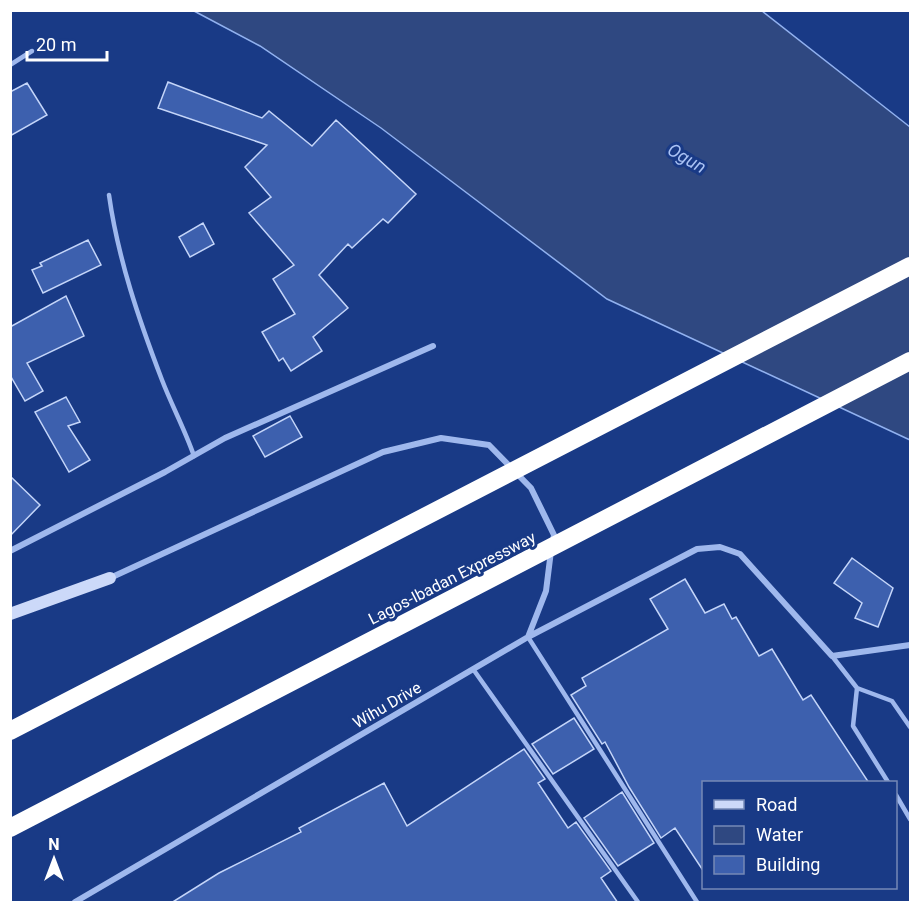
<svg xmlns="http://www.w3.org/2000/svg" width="921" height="913" viewBox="0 0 921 913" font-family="Roboto,sans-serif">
<rect width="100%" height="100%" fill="#193a86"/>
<path fill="#2f4881" stroke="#91b1ef" stroke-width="1.5" d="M 194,11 L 762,11 L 910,127 L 910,440 L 607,299 L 381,128 L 260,46 Z"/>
<path fill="#3d60ae" stroke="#c4d5f9" stroke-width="1.5" d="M 168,82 L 262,118 L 269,111 L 312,146 L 336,120 L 416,194 L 388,223 L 383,219 L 352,248 L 348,244 L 319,275 L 348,308 L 313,337 L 322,351 L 291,371 L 283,358 L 279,361 L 262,332 L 295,314 L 273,279 L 294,265 L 249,213 L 271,197 L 245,167 L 267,145 L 158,108 Z
M 27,83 L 47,115 L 10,136 L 10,92 Z
M 203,223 L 214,244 L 190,257 L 179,237 Z
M 88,240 L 101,265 L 43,293 L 32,270 L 42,266 L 40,263 Z
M 66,296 L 84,336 L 27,363 L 43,391 L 25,401 L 10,375 L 10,327 Z
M 66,397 L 80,422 L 68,426 L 90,460 L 69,472 L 35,412 Z
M 290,416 L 302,437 L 265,457 L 253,436 Z
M 10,476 L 40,505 L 10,536 Z
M 852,558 L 893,588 L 878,627 L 855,618 L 862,603 L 834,583 Z
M 685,579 L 705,613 L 724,604 L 732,619 L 736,617 L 759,656 L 772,649 L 803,700 L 811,695 L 869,783 L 704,783 L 704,872 L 675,828 L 661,838 L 629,787 L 605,742 L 602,744 L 571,695 L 586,686 L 582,678 L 668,629 L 650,599 Z
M 574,718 L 594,749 L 553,774 L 532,744 Z
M 524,749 L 545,779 L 538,783 L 568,828 L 576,822 L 611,871 L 601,878 L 618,903 L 171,903 L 219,873 L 301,832 L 299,828 L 384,783 L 407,826 Z
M 622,792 L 654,843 L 618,866 L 584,818 Z"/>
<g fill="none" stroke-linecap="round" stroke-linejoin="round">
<path stroke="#9fb8ed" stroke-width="4.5" d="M 10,65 L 32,51
M 109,195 C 118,259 139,320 162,380 C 172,406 185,430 194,456
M 528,637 L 697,902
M 832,656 L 857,688 L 892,701 L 910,727
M 473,669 L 638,902
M 857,688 L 853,726 L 888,782
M 896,795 L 910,819"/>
<path stroke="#9fb8ed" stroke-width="6" d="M 10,551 L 165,472 L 225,438 L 433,346
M 110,578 L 383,452 L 441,438 L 489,445 L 531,488 L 554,535 L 553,541
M 528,637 L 546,591 L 551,551
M 75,902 L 528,637 L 697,549 L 720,547 L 740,554 L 832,656 L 910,645"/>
<path stroke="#ccd9f9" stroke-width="12" d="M 10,614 L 110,578"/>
<path stroke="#fff" stroke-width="18" d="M 10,731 L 910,266
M 10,828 L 910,361"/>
</g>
<g text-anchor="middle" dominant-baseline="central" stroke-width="6" stroke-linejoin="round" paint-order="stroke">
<g font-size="16" fill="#fff" stroke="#193a86">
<text transform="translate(452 578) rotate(-27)">Lagos-Ibadan Expressway</text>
<text transform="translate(387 705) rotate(-30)">Wihu Drive</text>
</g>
<g font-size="18" font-style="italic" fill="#aac2f4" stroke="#193a86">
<text transform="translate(687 158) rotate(30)">Ogun</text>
</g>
</g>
<rect width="921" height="913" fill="none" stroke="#ffffff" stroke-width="24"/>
<rect x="702" y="781" width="195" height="108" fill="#193a86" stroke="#7589b6" stroke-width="1.5"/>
<rect x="714" y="800" width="30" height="9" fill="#ccd9f9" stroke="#7589b6" stroke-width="1.5"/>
<text x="756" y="811" font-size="18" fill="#ffffff">Road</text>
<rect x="714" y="826" width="30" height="18" fill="#2f4881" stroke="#7589b6" stroke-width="1.5"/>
<text x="756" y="841" font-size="18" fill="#ffffff">Water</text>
<rect x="714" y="856" width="30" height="18" fill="#3d60ae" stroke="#7589b6" stroke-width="1.5"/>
<text x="756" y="871" font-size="18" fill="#ffffff">Building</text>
<g transform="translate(54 859)" stroke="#193a86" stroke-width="4.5" paint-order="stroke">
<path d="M0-4.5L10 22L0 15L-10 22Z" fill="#ffffff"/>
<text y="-9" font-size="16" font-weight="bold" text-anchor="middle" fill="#ffffff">N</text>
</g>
<path d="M27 51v9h80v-9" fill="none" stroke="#ffffff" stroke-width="3"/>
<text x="36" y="51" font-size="18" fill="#ffffff" stroke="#193a86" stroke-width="4.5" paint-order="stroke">20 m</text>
</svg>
